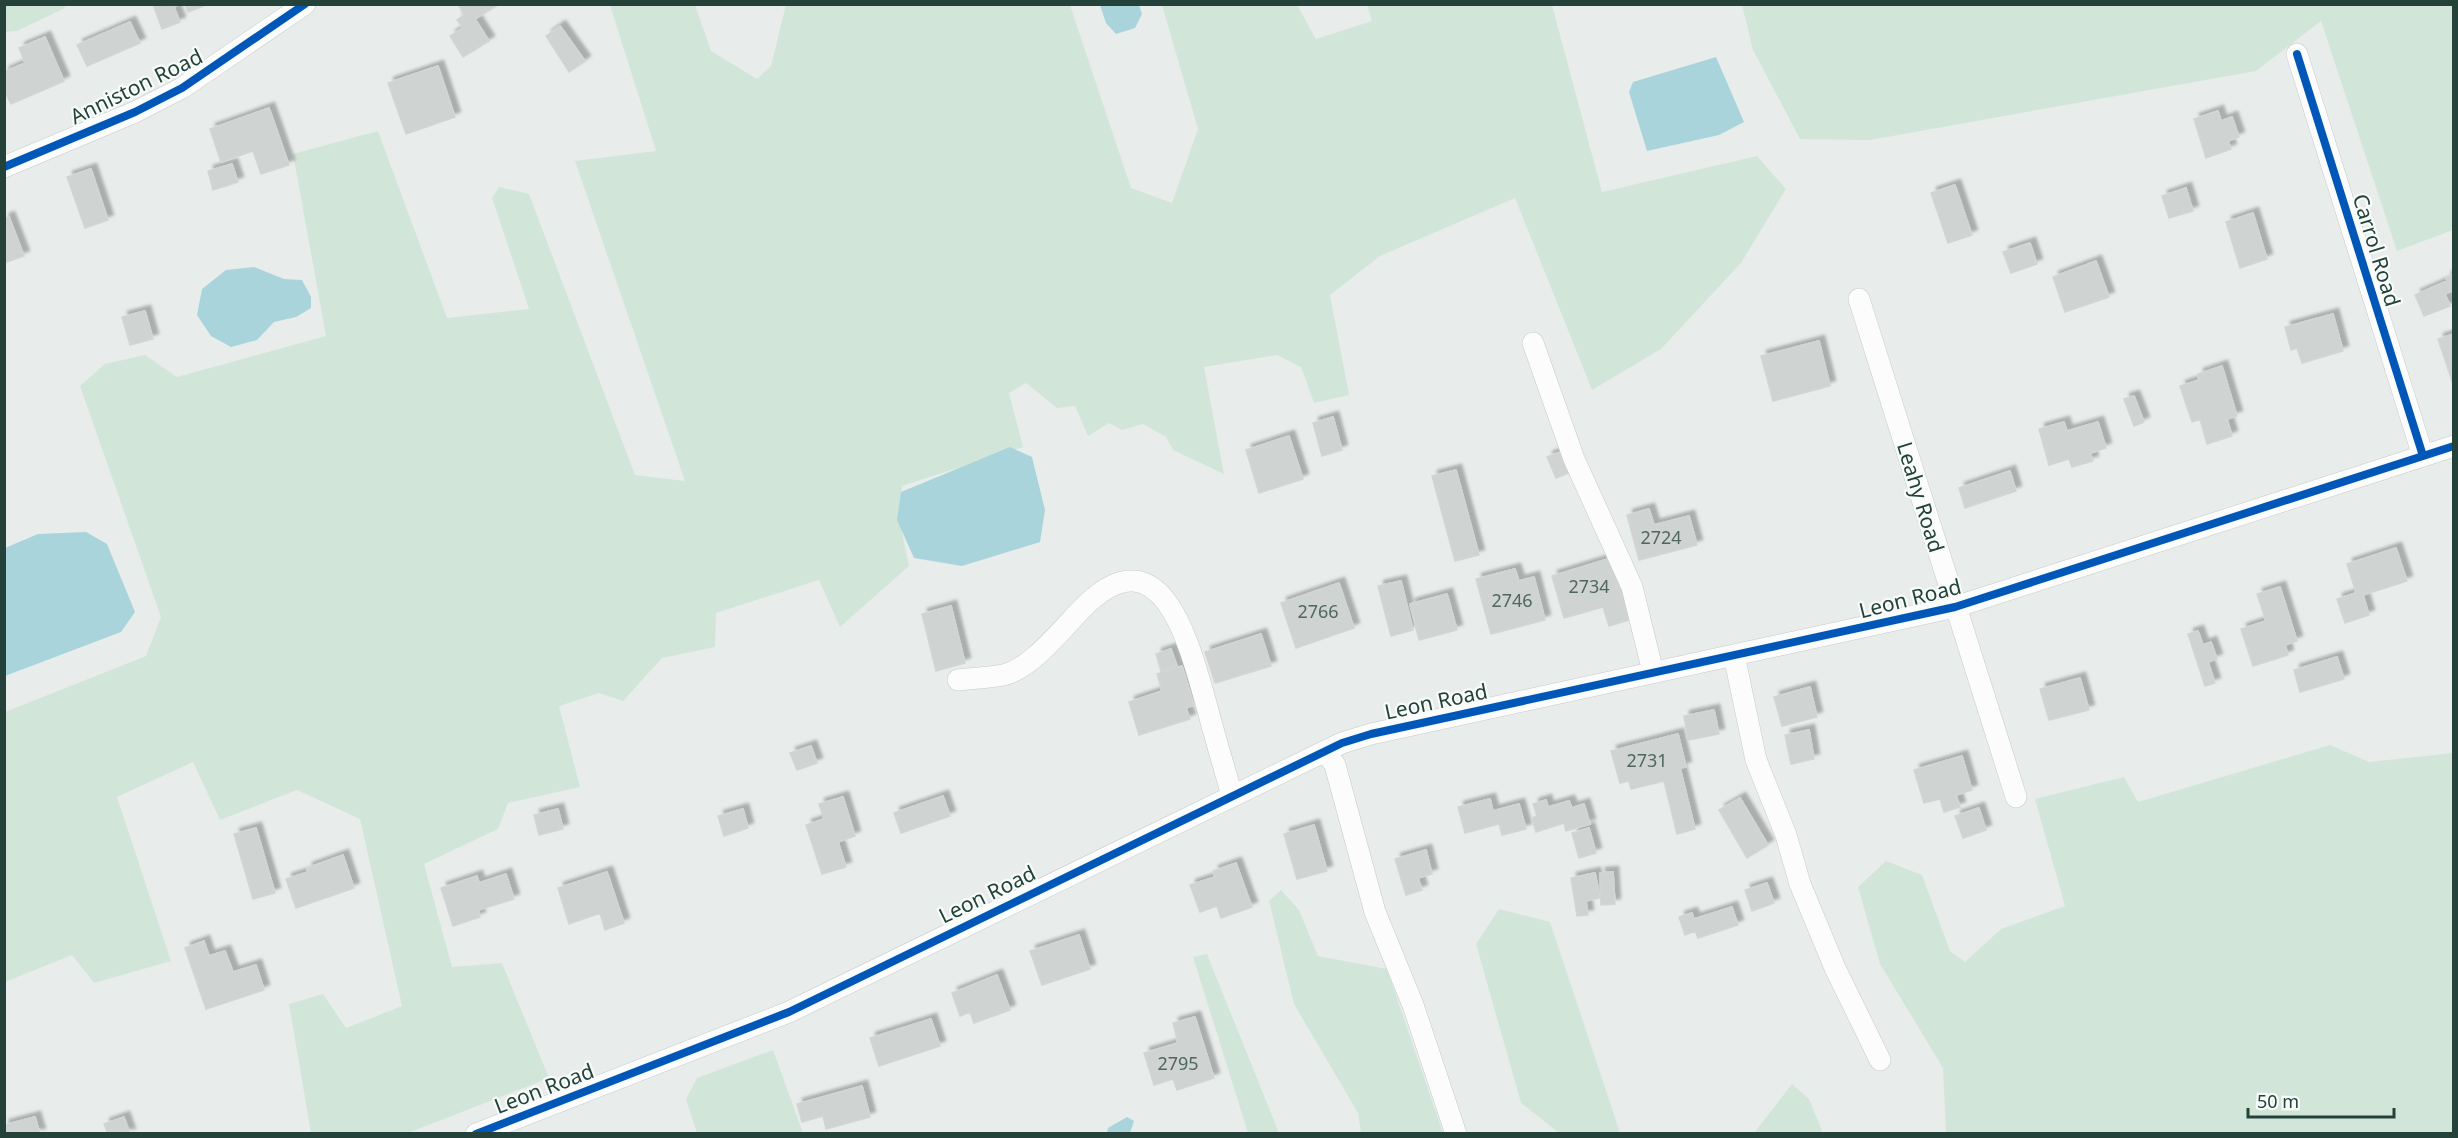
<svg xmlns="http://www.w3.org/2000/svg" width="2458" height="1138" viewBox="0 0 2458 1138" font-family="'Noto Sans',sans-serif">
<defs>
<filter id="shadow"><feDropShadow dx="5.5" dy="-5.5" stdDeviation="1.5" flood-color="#0004"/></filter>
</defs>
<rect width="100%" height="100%" fill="#e8edeb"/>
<path fill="#d1e6d8" d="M 4,5 L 64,5 L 65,8 L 17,31 L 5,32 Z
M 610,5 L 695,5 L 711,51 L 757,79 L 771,66 L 786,5 L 1070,5 L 1131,188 L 1172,203 L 1198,129 L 1162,5 L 1297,5 L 1316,39 L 1372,21 L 1367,5 L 1552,5 L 1602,192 L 1757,156 L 1786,189 L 1741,263 L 1661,349 L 1592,390 L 1515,198 L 1380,256 L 1330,295 L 1349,395 L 1314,403 L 1301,367 L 1277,355 L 1204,367 L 1224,474 L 1173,450 L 1166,437 L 1143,424 L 1122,430 L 1109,423 L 1088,436 L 1075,406 L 1057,408 L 1026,383 L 1009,393 L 1023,447 L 902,486 L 900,523 L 909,566 L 840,627 L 819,580 L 716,613 L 715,647 L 662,658 L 623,701 L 599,693 L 559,706 L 580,787 L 508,803 L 498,829 L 424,864 L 452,967 L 502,963 L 549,1078 L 408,1133 L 311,1133 L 289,1004 L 323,994 L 346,1028 L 402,1006 L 360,819 L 297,790 L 220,820 L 193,762 L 117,797 L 171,961 L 94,983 L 72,955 L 5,982 L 5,712 L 146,656 L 161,617 L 80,386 L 105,364 L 145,355 L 177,377 L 326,336 L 293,154 L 378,131 L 447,318 L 529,309 L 492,198 L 499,187 L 529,194 L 635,475 L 685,481 L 575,161 L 656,151 Z
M 1742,5 L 2453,5 L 2453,230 L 2397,251 L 2321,21 L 2256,71 L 1870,140 L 1800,139 L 1753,50 Z
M 2330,745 L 2369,762 L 2453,753 L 2453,1133 L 1946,1133 L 1943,1068 L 1880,964 L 1858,887 L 1886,861 L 1922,875 L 1950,951 L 1965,962 L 2001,929 L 2065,906 L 2035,799 L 2124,777 L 2138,802 Z
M 1281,890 L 1299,910 L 1318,956 L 1387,969 L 1443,1133 L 1361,1133 L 1358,1113 L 1294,1004 L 1269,901 Z
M 1499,909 L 1550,922 L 1620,1133 L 1559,1133 L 1521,1103 L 1476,944 Z
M 1207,954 L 1279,1133 L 1248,1133 L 1193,957 Z
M 773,1050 L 803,1133 L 697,1133 L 686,1099 L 697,1078 Z
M 1792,1084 L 1809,1099 L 1823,1133 L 1754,1133 Z"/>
<path fill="#a9d4db" d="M 1100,5 L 1139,5 L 1142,14 L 1135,28 L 1116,34 L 1106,23 Z
M 1716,57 L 1744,122 L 1719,135 L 1647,151 L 1629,92 L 1633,82 Z
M 254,267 L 284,279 L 302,280 L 311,297 L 311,308 L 296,317 L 274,322 L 257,340 L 231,347 L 211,336 L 197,315 L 202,289 L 226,270 Z
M 1010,447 L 1032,457 L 1045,510 L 1040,542 L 962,566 L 914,558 L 897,520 L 901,492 Z
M 86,532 L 107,544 L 135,612 L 121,632 L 5,676 L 5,548 L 38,534 Z
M 1127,1117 L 1134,1121 L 1130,1133 L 1107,1133 L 1108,1128 Z"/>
<path fill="#cfd4d2" stroke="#d1d6d4" stroke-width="1.5" filter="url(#shadow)" d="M 153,4 L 180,4 L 174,7 L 180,22 L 162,29 Z
M 185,4 L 209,4 L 188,12 Z
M 458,4 L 499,4 L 475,19 L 489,41 L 463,57 L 450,36 L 463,28 L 457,20 L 464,15 Z
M 130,22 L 140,43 L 87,66 L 77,45 Z
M 560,26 L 585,61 L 569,72 L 546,36 Z
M 45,37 L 64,81 L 11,104 L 4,90 L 4,72 L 25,63 L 19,48 Z
M 438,66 L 455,117 L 406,134 L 388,83 Z
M 269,108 L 289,165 L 261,174 L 253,151 L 221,162 L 210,129 Z
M 2218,111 L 2221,121 L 2232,117 L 2239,137 L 2228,141 L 2231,149 L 2206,158 L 2194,119 Z
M 232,164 L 238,182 L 213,190 L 208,171 Z
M 91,169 L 108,220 L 85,228 L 67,177 Z
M 1955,185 L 1972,235 L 1948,243 L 1931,193 Z
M 2186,188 L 2193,211 L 2169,218 L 2162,196 Z
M 2253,213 L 2267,259 L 2240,268 L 2226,222 Z
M 9,217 L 24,256 L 4,263 L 4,219 Z
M 2030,243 L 2037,264 L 2011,273 L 2003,252 Z
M 2096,261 L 2109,297 L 2065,312 L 2053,277 Z
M 2454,274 L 2454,290 L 2445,294 L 2450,306 L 2424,316 L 2415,295 L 2447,281 L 2446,277 Z
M 145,311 L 153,339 L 130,345 L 122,317 Z
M 2333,314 L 2343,351 L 2302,363 L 2297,348 L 2291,350 L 2285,327 Z
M 2454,334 L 2454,387 L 2438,339 Z
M 1819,341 L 1830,386 L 1773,401 L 1761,356 Z
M 2222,366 L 2237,416 L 2227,419 L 2232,436 L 2207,444 L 2200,419 L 2192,422 L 2180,386 L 2199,380 L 2198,374 Z
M 2134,396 L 2144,422 L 2134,426 L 2124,399 Z
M 1333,417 L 1342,450 L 1322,456 L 1313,423 Z
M 2064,422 L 2067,431 L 2098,422 L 2106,448 L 2090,453 L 2093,461 L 2072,467 L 2069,459 L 2049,465 L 2039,429 Z
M 1289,436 L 1303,479 L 1259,493 L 1246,450 Z
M 1563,451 L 1571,472 L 1556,478 L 1547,457 Z
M 1456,470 L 1479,555 L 1455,561 L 1432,476 Z
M 2010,471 L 2016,491 L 1965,508 L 1959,488 Z
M 1649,509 L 1654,525 L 1689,516 L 1697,545 L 1639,560 L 1627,515 Z
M 2396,548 L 2407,581 L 2363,595 L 2369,615 L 2345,623 L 2337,599 L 2356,593 L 2347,564 Z
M 1611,558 L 1629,620 L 1609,626 L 1603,607 L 1564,618 L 1552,576 Z
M 1515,569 L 1519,581 L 1534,577 L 1545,620 L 1491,634 L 1476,579 Z
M 1401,581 L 1413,630 L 1391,636 L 1378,586 Z
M 1339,583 L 1354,628 L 1296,648 L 1281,603 Z
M 2280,587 L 2297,641 L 2285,645 L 2288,655 L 2253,666 L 2241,629 L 2266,621 L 2257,594 Z
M 1447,594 L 1457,630 L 1419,640 L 1410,604 Z
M 951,606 L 965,663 L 936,671 L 922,614 Z
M 2198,631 L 2203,645 L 2211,642 L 2217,659 L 2208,662 L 2215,683 L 2205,686 L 2188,634 Z
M 1261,634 L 1271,666 L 1215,683 L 1205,652 Z
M 1171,649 L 1177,666 L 1161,671 L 1156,654 Z
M 2337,657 L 2344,679 L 2300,692 L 2294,670 Z
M 1182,666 L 1194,705 L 1186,708 L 1190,719 L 1139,735 L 1129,702 L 1162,691 L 1157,674 Z
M 2080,678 L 2089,710 L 2049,720 L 2040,689 Z
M 1810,687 L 1817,717 L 1782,726 L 1774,697 Z
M 1714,710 L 1719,734 L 1688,740 L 1684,716 Z
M 1809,730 L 1814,759 L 1791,764 L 1785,735 Z
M 1678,734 L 1686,767 L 1680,768 L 1695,829 L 1677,834 L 1664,781 L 1631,789 L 1629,781 L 1620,783 L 1611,751 Z
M 811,746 L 817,763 L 797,770 L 790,753 Z
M 1962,756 L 1972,790 L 1956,795 L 1960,807 L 1944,812 L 1940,799 L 1924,803 L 1914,770 Z
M 943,796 L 950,816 L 901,833 L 894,813 Z
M 843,797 L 855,836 L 838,842 L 846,867 L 822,874 L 806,825 L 824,819 L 819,804 Z
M 1740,798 L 1768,845 L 1747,858 L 1719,810 Z
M 1490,799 L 1493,811 L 1519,804 L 1526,829 L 1502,835 L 1499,824 L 1465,833 L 1458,807 Z
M 1546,800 L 1548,807 L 1569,801 L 1572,808 L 1584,804 L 1590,824 L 1566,831 L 1564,823 L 1536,832 L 1532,818 L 1537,816 L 1533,804 Z
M 1979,808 L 1986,830 L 1963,838 L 1955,816 Z
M 558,809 L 563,829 L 539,835 L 534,815 Z
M 743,809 L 748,828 L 724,836 L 718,816 Z
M 1314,825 L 1327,871 L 1297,879 L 1284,834 Z
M 256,828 L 275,893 L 253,899 L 234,834 Z
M 1589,828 L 1596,853 L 1579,858 L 1572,833 Z
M 1426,850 L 1432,874 L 1418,878 L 1422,890 L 1406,895 L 1395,859 Z
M 343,855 L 354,888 L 296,908 L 286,879 L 308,872 L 307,868 Z
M 1236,863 L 1252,907 L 1221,918 L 1217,906 L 1200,912 L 1190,885 L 1215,877 L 1213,871 Z
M 607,872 L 624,923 L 605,930 L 600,913 L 569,924 L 558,888 Z
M 1613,872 L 1615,904 L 1601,905 L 1600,873 Z
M 1595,873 L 1600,898 L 1586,901 L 1588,915 L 1577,916 L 1571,878 Z
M 506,874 L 514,899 L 478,910 L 480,917 L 453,926 L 441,888 L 477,876 L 479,883 Z
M 1767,883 L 1774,903 L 1752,911 L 1745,890 Z
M 1732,907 L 1738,925 L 1698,938 L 1695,931 L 1685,935 L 1679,917 L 1692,913 L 1694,919 Z
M 1079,935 L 1090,969 L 1042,985 L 1030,951 Z
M 204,941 L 209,956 L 225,951 L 233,972 L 256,965 L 264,990 L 206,1009 L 185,948 Z
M 997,975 L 1010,1010 L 974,1023 L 970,1012 L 960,1016 L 952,993 Z
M 1195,1017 L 1214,1078 L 1177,1090 L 1173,1079 L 1154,1085 L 1144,1053 L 1178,1043 L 1173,1023 Z
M 931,1019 L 940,1046 L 879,1066 L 870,1038 Z
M 862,1086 L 870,1117 L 826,1129 L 823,1116 L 802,1122 L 797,1104 Z
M 35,1117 L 40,1134 L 4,1134 L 4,1125 Z
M 124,1117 L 130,1134 L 108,1134 L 104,1124 Z"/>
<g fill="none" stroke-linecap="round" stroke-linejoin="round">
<defs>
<path id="minor" d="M 2297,54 L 2423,456
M 4,167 L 135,112 L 182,88 L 305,4
M 1859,299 L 2016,797
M 1533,343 L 1574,459 L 1632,587 L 1653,672
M 1734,655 L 1756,760 L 1786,835 L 1800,884 L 1835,968 L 1880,1060
M 958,680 C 972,678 989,678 1003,675 C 1034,668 1066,623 1089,602 C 1164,533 1191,651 1206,703 C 1214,734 1223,764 1232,795
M 1325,751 L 1335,765 L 1375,912 L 1413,1005 L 1456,1134
M 476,1134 L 789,1012 L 1342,743 L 1371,734 L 1955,607 L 2454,446"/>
</defs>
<use href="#minor" stroke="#c5cac8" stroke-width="22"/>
<use href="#minor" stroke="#fcfcfc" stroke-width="21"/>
<defs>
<path id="cycleway" d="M 2297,54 L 2423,456
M 4,167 L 135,112 L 182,88 L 305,4
M 476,1134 L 789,1012 L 1342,743 L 1371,734 L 1955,607 L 2454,446"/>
</defs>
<use href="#cycleway" stroke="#f7fbf9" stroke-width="11"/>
<use href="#cycleway" stroke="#0057b8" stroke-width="8"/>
</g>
<g text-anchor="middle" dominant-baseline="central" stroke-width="4.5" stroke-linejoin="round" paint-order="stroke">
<g font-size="18" fill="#506761">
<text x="1661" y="537">2724</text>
<text x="1589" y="586">2734</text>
<text x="1512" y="600">2746</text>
<text x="1318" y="611">2766</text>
<text x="1647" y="760">2731</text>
<text x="1178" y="1063">2795</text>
</g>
<g font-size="21" fill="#24423a" stroke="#f7fbf9">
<text transform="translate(136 86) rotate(-26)">Anniston Road</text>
<text transform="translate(2377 250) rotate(73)">Carrol Road</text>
<text transform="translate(1921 497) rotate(73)">Leahy Road</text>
<text transform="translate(1910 598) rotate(-14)">Leon Road</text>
<text transform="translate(1436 701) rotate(-12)">Leon Road</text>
<text transform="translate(987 894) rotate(-26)">Leon Road</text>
<text transform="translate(544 1088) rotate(-21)">Leon Road</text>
</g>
</g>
<rect width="2458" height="1138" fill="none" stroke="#24423a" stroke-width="12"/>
<path d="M2248 1108v9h146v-9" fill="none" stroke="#24423a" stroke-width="3"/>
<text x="2257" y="1108" font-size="18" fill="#24423a" stroke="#f7fbf9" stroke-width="4.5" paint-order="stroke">50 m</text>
</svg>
